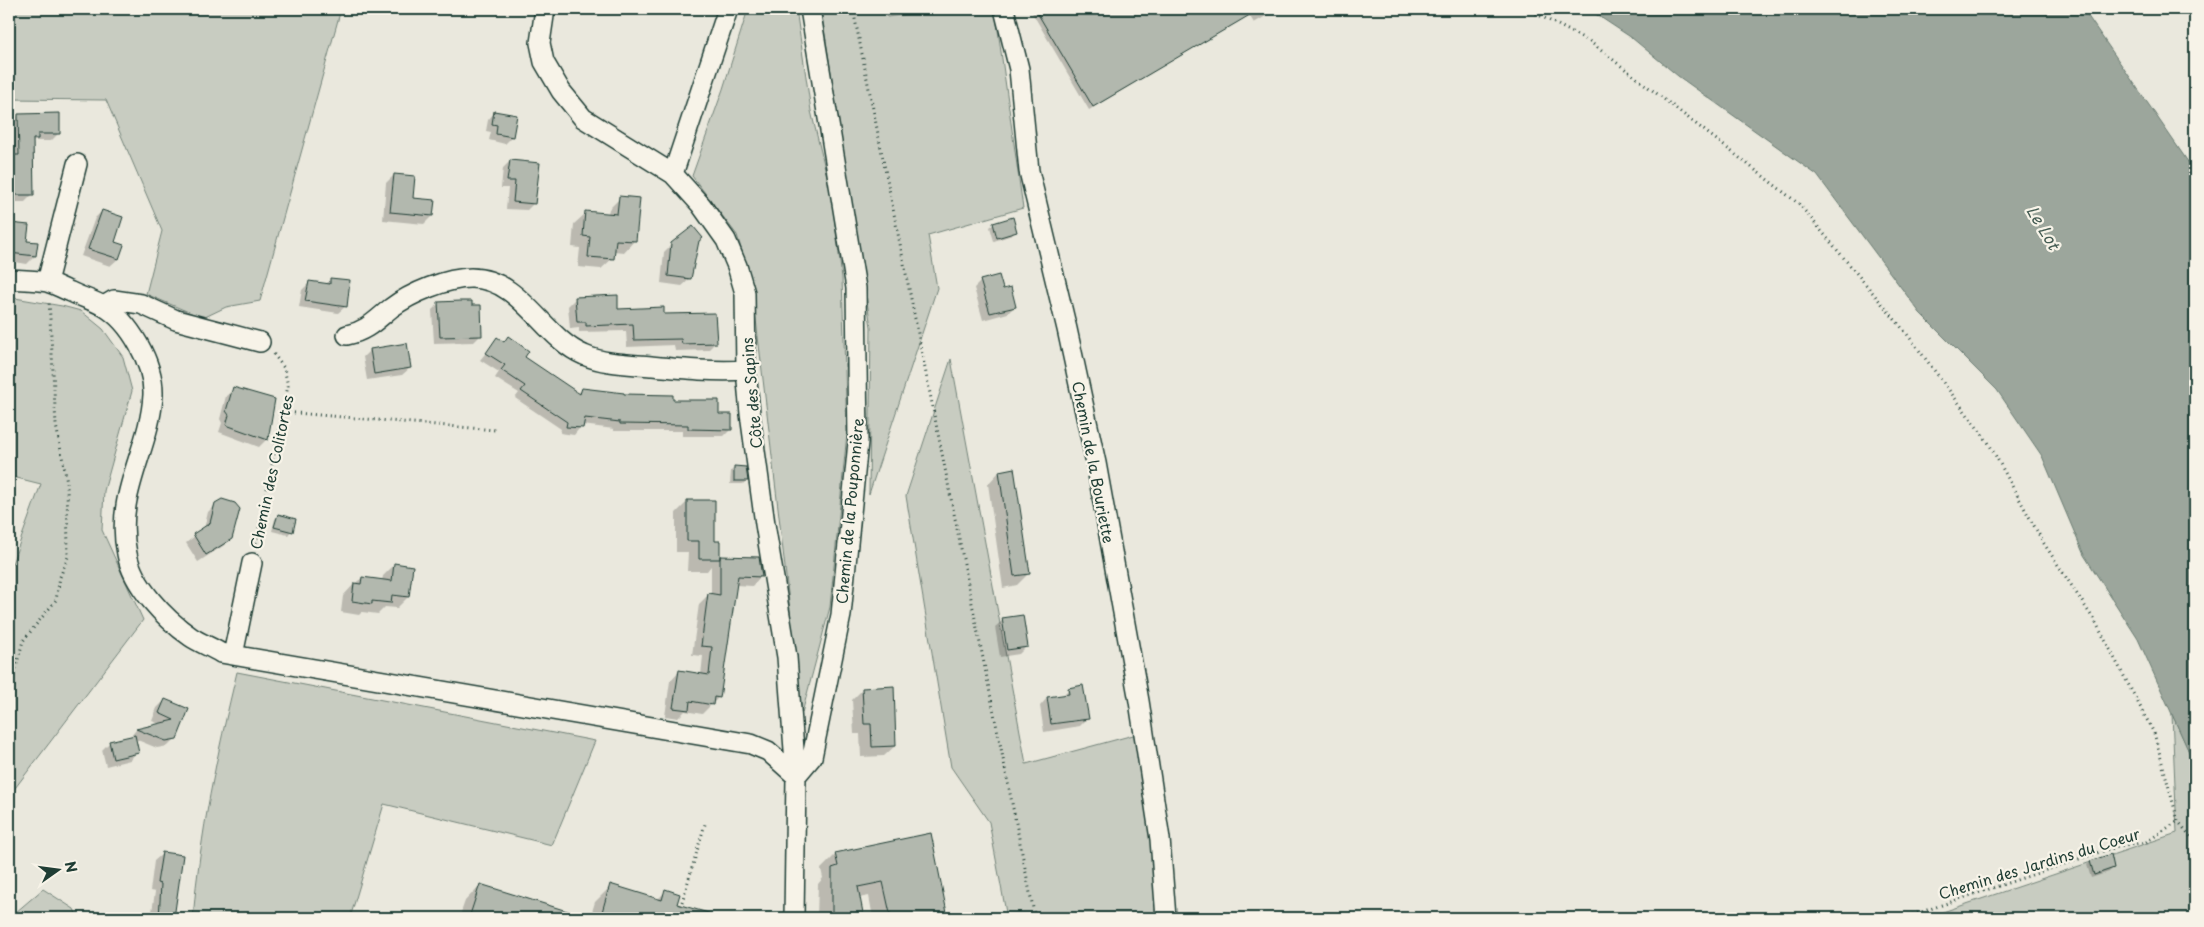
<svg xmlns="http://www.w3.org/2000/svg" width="2204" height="927" viewBox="0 0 2204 927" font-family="'Playpen Sans',sans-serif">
<rect width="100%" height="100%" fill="#eae8dd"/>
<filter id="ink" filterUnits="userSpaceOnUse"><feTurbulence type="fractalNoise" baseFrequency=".02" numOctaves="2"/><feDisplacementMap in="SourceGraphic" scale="10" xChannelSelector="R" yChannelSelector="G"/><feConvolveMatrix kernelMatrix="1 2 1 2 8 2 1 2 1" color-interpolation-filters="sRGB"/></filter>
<g filter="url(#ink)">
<path fill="#c8ccc1" stroke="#74847a" d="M 9,9 L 341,9 L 260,301 L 226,307 L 203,318 L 146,294 L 162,231 L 106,100 L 9,99 Z
M 748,9 L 796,9 L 811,111 L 831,193 L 842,278 L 847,433 L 830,607 L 802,713 L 752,285 L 737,235 L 692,176 L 723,89 Z
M 821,9 L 885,9 L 887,17 L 944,9 L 995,9 L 1023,208 L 928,235 L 937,288 L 869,494 L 871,327 Z
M 9,297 L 62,306 L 81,311 L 103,329 L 123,357 L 132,391 L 104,491 L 102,530 L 143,620 L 9,796 L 9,572 L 41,484 L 9,476 Z
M 951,359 L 1026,764 L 1137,734 L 1154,866 L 1157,918 L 1007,918 L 989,822 L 951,767 L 906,496 Z
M 237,672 L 595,741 L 552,845 L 384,804 L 350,918 L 193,918 C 200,833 217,755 237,672 Z
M 2172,714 L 2195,765 L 2195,918 L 1925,918 L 2177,833 Z
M 43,889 L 74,909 L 78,918 L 9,918 Z"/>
<path fill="#9ca69c" stroke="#6a7c72" d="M 1588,9 L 2083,9 L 2195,172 L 2195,765 L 2138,639 L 2084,555 L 2042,456 L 1997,390 L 1920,313 L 1817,175 L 1678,76 L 1632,38 Z"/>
<path fill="#0003" d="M 1030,9 L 1278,9 L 1254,23 L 1249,15 L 1089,110 Z
M 495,112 L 512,137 L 505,144 L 489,140 L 491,132 L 486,131 L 488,120 Z
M 18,115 L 59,133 L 51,141 L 34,141 L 32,144 L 33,194 L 25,202 L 9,202 L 9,162 L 12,159 L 11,123 Z
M 510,161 L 534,203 L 527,210 L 506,209 L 508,188 L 501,188 L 503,168 Z
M 394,175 L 412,199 L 434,201 L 432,216 L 424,224 L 383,220 L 386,183 Z
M 620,198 L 635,240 L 624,252 L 613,251 L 613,258 L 601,269 L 578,267 L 580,248 L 572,247 L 574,224 L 586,213 L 608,214 L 609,209 Z
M 102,211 L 113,243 L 122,246 L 118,259 L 110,266 L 81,256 L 95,218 Z
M 10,224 L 35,256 L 27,264 L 9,261 Z
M 994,224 L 1016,232 L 1012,235 L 994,241 L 990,227 Z
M 698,242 L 690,279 L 682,286 L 661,283 L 664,252 L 672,244 Z
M 331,279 L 346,306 L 338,313 L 299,307 L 302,290 L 309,283 L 325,285 Z
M 981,281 L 1002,290 L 1015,306 L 1008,313 L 983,320 L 974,288 Z
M 576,298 L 617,310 L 663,315 L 715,343 L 708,350 L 675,351 L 674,345 L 627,347 L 626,331 L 579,332 L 579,328 L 570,329 L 568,306 Z
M 439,303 L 471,307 L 481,335 L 474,342 L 434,343 L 432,310 Z
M 508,338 L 523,358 L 578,394 L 582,389 L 672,401 L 718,415 L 731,429 L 724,436 L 682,436 L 682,431 L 614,431 L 614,429 L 582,425 L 574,435 L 560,433 L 561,429 L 515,398 L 519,393 L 495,378 L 499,372 L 480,360 L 497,339 L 503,342 Z
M 370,350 L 410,368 L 402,375 L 367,380 L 363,357 Z
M 234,389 L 267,439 L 259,447 L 219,432 L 222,423 L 220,419 L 226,396 Z
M 734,468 L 746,481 L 743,484 L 730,484 L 731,471 Z
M 999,472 L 1029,573 L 1017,585 L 1003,588 L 988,484 Z
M 687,502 L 714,542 L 719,542 L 718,559 L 721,557 L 761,576 L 752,586 L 736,585 L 719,697 L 702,714 L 685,711 L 678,718 L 665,716 L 670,681 L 679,671 L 701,675 L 703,656 L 692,655 L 699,604 L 708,595 L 711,595 L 711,566 L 707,571 L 687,571 L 688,552 L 676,552 L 676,513 Z
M 216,504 L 231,538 L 223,546 L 198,562 L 186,543 L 204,529 L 208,512 Z
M 278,516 L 291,531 L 288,535 L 272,531 L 275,519 Z
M 394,565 L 408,597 L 397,608 L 385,607 L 378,614 L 362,612 L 359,615 L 341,612 L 343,596 L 354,584 L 362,578 L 382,581 L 383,576 Z
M 1003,620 L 1026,647 L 1019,654 L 1000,657 L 995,627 Z
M 863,689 L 895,746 L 884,756 L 861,757 L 860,734 L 854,734 L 852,700 Z
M 1069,689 L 1088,718 L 1080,726 L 1044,732 L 1040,706 L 1047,698 L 1061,697 Z
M 165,700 L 187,709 L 176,738 L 168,746 L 157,748 L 135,739 L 137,752 L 130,760 L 106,766 L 102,750 L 110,742 L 129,738 L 136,730 L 160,724 L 152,721 L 157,708 Z
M 930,835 L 947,918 L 873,918 L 869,896 L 859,898 L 863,918 L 817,918 L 818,884 L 823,878 L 821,869 L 836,854 Z
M 162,854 L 173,909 L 173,918 L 151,918 L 155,892 L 150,891 L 154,861 Z
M 2091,862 L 2113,868 L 2109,872 L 2091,878 L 2087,865 Z
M 480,885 L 573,914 L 572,918 L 459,918 L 465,901 Z
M 611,886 L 657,900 L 666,891 L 675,905 L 720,918 L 590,918 L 595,902 Z"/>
<path fill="#b2b8ae" stroke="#1f3d34" d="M 1035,9 L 1260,9 L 1093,107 Z
M 494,111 L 517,115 L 513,137 L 496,134 L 497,125 L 492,124 Z
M 60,113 L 60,134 L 38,134 L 38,139 L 33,139 L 34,195 L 14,195 L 13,163 L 14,155 L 19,155 L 18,114 Z
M 510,160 L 540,163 L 535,204 L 513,202 L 515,181 L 507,181 Z
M 394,174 L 415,176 L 413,198 L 435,200 L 433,216 L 390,212 Z
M 619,196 L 640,198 L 636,241 L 616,240 L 614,259 L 588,257 L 590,237 L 583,236 L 585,211 L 617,214 Z
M 102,210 L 123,217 L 115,242 L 124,245 L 119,259 L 88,249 Z
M 1013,217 L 1017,232 L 997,238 L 993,223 Z
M 10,223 L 29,225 L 27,241 L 38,242 L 36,256 L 9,253 Z
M 693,226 L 703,238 L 699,241 L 691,279 L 668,276 L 671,243 Z
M 999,275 L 1003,289 L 1011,287 L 1016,307 L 990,313 L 980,280 Z
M 330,278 L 350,280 L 347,307 L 305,301 L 309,281 L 330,284 Z
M 618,295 L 618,309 L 664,307 L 664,314 L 715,313 L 717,343 L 682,344 L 681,339 L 634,340 L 633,324 L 586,326 L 586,322 L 577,322 L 575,297 Z
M 460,301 L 472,301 L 472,305 L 481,305 L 482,336 L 440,337 L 438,302 Z
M 508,336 L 529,351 L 525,357 L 580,394 L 582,388 L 624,393 L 624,394 L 673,395 L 673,400 L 719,400 L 719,414 L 732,414 L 732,430 L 688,429 L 688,425 L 620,424 L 620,422 L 585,418 L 583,428 L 566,427 L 567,422 L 521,391 L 525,386 L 501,370 L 505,365 L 486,353 L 497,337 L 504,342 Z
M 407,343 L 411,368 L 374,374 L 370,349 Z
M 233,387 L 275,399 L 268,440 L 226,425 L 229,415 L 226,411 Z
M 734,466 L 746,467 L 748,481 L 734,481 Z
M 1014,468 L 1030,574 L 1014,576 L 999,471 Z
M 222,499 L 235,503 L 240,509 L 232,539 L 206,555 L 193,534 L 210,523 L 215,503 Z
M 687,500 L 715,500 L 715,541 L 720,541 L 720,559 L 699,559 L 699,541 L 687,541 Z
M 278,514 L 296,519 L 293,532 L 274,527 Z
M 720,556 L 759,557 L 762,577 L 738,576 L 720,698 L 714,697 L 713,705 L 690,701 L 689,710 L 673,708 L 679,670 L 709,675 L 712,647 L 701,646 L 708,593 L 720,595 Z
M 394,563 L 413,566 L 409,597 L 392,595 L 391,603 L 372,601 L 372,604 L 352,601 L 354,583 L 361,584 L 362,577 L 392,581 Z
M 1023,615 L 1028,647 L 1007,650 L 1002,618 Z
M 1083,685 L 1089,719 L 1051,724 L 1047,697 L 1069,694 L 1068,688 Z
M 894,686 L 896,746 L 872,747 L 871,724 L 864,724 L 862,688 Z
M 165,699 L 189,709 L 177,739 L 166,741 L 136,729 L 174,720 L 159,713 Z
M 135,735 L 139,753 L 113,759 L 109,741 Z
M 931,833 L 948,918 L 891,918 L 883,882 L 858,887 L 864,918 L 832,918 L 832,868 L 838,866 L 835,853 Z
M 162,852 L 183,855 L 174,918 L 159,918 L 161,884 L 157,883 Z
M 2111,854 L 2114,868 L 2094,875 L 2090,861 Z
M 480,884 L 580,915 L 580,918 L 469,918 Z
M 610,884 L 662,900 L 665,889 L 680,894 L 677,904 L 712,914 L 711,918 L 623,918 L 602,912 Z"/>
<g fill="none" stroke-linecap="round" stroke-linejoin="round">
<defs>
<path id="minor" d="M 545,9 L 540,43 L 544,62 L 561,91 L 583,118 L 673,174
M 728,9 L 673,174 L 701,205 L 726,240 L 737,266 L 745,293 L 746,370 L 750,414 L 765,524 L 787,657 L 796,776 L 794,918
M 1004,9 L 1019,69 L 1029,171 L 1067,329 L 1096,463 L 1139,701 L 1160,839 L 1166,918
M 9,279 C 21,280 35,280 47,282 C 55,284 63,289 71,292 C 81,297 93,300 103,306 C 130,321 154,364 153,395 C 150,450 114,494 127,554 C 133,586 165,619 191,637 C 200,643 211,647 221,653 L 751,744 L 768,751 L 796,776
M 47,282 L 77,164
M 104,306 L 114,300 L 141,304 L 176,320 L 260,342
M 347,335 C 367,331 376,320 391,308 C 411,293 447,278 471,278 C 521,278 543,338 584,355 C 604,364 630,364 651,366 C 683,369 714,372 746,370
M 233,655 L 252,563
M 796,776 L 812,757 L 841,615 L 858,442 L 856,288 L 810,9"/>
</defs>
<use href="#minor" stroke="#1f3d34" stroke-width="22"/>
<path stroke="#1f3d34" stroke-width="3" stroke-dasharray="1 4" stroke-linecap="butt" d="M 853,9 L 1035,918
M 1527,9 L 1589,41 L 1799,204 L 1907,334 L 1988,442 L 2043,542 L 2096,623 L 2154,733 L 2178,821 L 2195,842
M 284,412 L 495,430
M 255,548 L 288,386 L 284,368 L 272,352
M 9,693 L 23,641 L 56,600 L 60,577 L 68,557 L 67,482 L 56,425 L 49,300
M 682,902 L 705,824
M 1903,918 L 2109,849 L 2146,842 L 2178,821"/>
<use href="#minor" stroke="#f7f3e8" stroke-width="19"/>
</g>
</g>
<g text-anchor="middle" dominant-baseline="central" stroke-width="4.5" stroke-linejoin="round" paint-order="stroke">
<g font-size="15" fill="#1f3d34" stroke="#f7f3e8">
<text transform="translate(751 393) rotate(-95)">Côte des Sapins</text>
<text transform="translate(1094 462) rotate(79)">Chemin de la Bouriette</text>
<text transform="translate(271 472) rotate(-78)">Chemin des Colitortes</text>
<text transform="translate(849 511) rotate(-85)">Chemin de la Pouponnière</text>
<text transform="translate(2039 863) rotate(-17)">Chemin des Jardins du Coeur</text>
</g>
<g font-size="16" font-style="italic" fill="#445c53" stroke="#f7f3e8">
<text transform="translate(2044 227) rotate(59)">Le Lot</text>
</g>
</g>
<rect width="2204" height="927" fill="none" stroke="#f7f3e8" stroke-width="30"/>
<rect x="15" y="15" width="2174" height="897" fill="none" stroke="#1f3d34" stroke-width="2" filter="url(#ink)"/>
<g transform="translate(58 870) rotate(76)" stroke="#f7f3e8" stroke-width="4" paint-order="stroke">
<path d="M0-4L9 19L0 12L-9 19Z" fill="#1f3d34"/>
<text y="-8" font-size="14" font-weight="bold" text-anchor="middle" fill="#1f3d34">N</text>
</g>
</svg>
